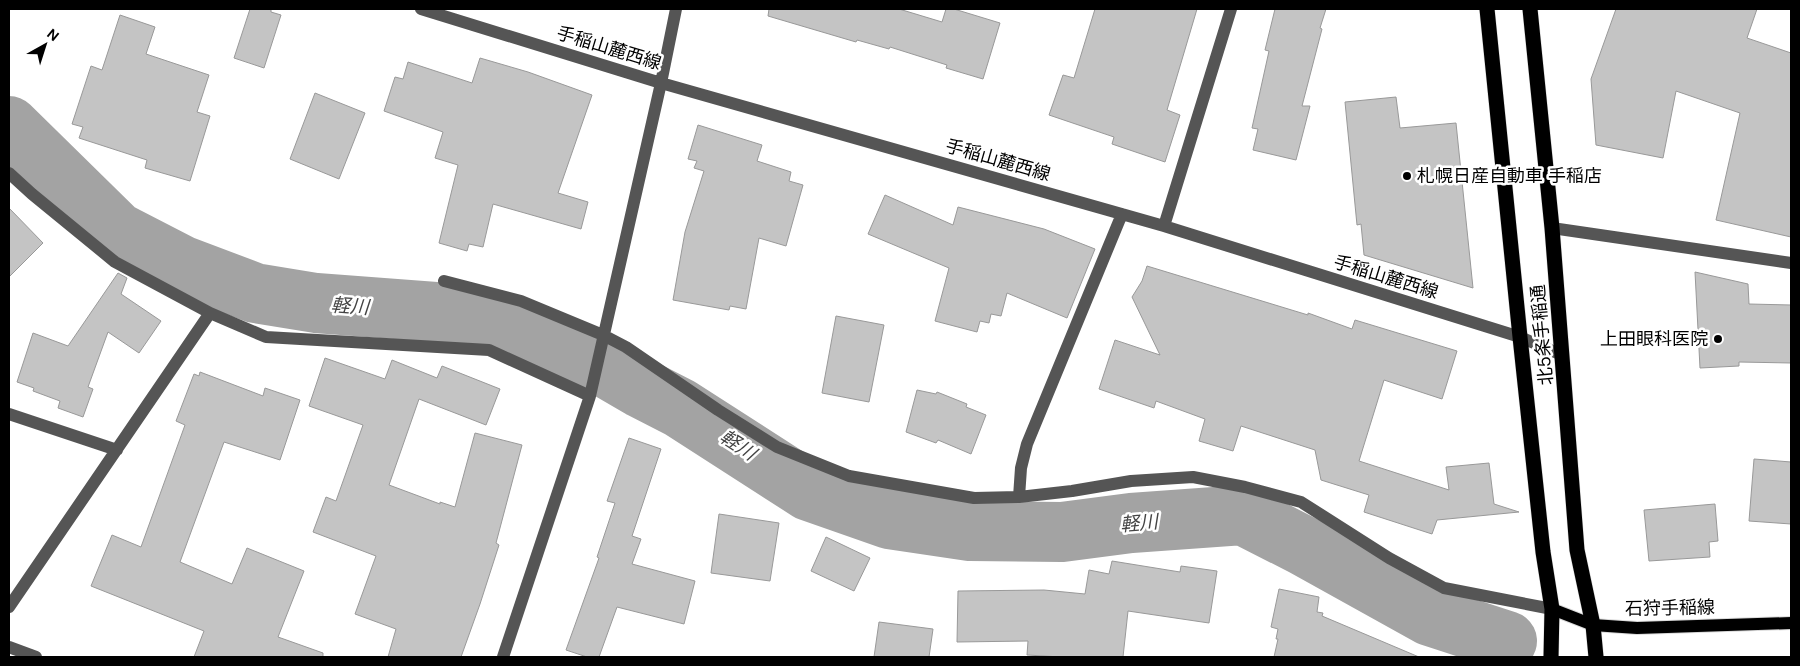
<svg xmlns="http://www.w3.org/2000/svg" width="1800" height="666" viewBox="0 0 1800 666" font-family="'DM Sans','Noto Sans JP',sans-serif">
<rect width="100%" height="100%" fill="#fff"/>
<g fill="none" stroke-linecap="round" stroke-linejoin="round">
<path stroke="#a3a3a3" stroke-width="60" d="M 9,126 L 117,232 L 181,265 L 255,293 L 316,303 L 462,314 L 519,330 L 586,356 L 641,388 L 680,408 L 809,491 L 889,519 L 970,531 L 1062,532 L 1131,523 L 1243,515 L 1304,546 L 1430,616 L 1507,641"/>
</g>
<path fill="#c4c4c4" stroke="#999" d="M 250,9 L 271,9 L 271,12 L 281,15 L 264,68 L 234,58 Z
M 769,9 L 899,9 L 942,22 L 946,9 L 954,9 L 1000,23 L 983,79 L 946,68 L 947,65 L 890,47 L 889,49 L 857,40 L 856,42 L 768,16 Z
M 1095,9 L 1197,9 L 1167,110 L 1180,115 L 1165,162 L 1112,144 L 1114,137 L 1049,115 L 1063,75 L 1074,78 Z
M 1275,9 L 1326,9 L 1320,28 L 1322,29 L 1302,106 L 1310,106 L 1296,160 L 1253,150 L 1258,129 L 1252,128 L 1269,51 L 1265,50 Z
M 1616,9 L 1757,9 L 1747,38 L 1791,53 L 1791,237 L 1716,220 L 1740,113 L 1676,91 L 1663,158 L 1596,145 L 1591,79 Z
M 120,15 L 155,27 L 146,54 L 209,75 L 197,112 L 210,116 L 190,181 L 145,168 L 147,160 L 79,138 L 83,127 L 72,124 L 91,66 L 102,70 Z
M 480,58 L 528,72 L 592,95 L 558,193 L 588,202 L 581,229 L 493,204 L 483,247 L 469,244 L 467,251 L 439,243 L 458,165 L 435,158 L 443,132 L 384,111 L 395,77 L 403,79 L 408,62 L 472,83 Z
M 315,93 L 365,113 L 339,179 L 290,159 Z
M 1396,97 L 1400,128 L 1456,123 L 1473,288 L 1364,255 L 1361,224 L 1357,225 L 1345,102 Z
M 698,125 L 762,145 L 757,161 L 791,172 L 789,181 L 803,185 L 786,246 L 759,238 L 746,309 L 730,306 L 729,310 L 673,300 L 685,232 L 704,171 L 694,168 L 697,161 L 688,159 Z
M 885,195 L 953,225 L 958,207 L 1044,229 L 1095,249 L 1067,318 L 1007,293 L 1001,316 L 991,314 L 989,323 L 980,321 L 977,332 L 935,321 L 949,268 L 868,234 Z
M 9,208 L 43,243 L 9,277 Z
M 1147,266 L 1308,315 L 1308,313 L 1352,329 L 1355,320 L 1457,351 L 1442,399 L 1384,380 L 1359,461 L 1449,490 L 1446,467 L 1489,463 L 1494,504 L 1519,512 L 1437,520 L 1432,534 L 1364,512 L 1369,495 L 1321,480 L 1315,450 L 1241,426 L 1233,451 L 1199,441 L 1205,419 L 1156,401 L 1154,408 L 1099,389 L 1115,340 L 1160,355 L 1132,297 L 1142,281 Z
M 1695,272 L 1748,284 L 1749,304 L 1791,305 L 1791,363 L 1739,362 L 1739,366 L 1700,368 Z
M 118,273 L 127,278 L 121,294 L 161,321 L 139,353 L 108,332 L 88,387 L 93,389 L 83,417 L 58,408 L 60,401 L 33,391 L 34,388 L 17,382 L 33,333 L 68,346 Z
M 836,316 L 884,325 L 869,402 L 822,393 Z
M 325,358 L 385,379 L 392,360 L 437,378 L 442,366 L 500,389 L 486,425 L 419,399 L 389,485 L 440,504 L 440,502 L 455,507 L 475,433 L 522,445 L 496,543 L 499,545 L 480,604 L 461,657 L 388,657 L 396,629 L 355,614 L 376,556 L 313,532 L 326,497 L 336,501 L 363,425 L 309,406 Z
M 200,372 L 263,396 L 265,388 L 300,400 L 280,460 L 224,442 L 180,562 L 232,584 L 247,548 L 304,571 L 278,637 L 323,653 L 323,657 L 194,657 L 204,631 L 91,586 L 112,535 L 141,547 L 185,425 L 176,421 L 194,374 L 199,376 Z
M 917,390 L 936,394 L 937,392 L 967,404 L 966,407 L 986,415 L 971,454 L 938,440 L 936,443 L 906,432 Z
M 629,438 L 661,449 L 632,536 L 641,539 L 632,564 L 695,581 L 684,624 L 617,607 L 599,657 L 587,657 L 566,650 L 599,558 L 597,557 L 615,503 L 607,501 Z
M 1754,459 L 1791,462 L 1791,524 L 1749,521 Z
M 1715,504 L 1718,541 L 1709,542 L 1710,557 L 1649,561 L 1644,510 Z
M 719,514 L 779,523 L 770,581 L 711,573 Z
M 826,537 L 870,558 L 854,591 L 811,571 Z
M 1112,561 L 1180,572 L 1181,566 L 1217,571 L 1209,623 L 1128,611 L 1123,657 L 1061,657 L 1027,655 L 1028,641 L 957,642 L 958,591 L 1044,590 L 1085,594 L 1089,570 L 1109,574 Z
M 1279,589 L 1319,597 L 1317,612 L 1323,613 L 1322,616 L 1419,657 L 1274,657 L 1278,639 L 1276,639 L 1278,629 L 1271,627 Z
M 879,622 L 933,629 L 929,657 L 874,657 Z"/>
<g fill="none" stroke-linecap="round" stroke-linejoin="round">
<defs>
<path id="major" d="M 1552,609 L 1593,625 L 1637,628 L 1791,623"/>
<path id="highway" d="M 1487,9 L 1520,337 L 1543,552 L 1552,609 L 1551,657
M 1530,9 L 1552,228 L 1577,550 L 1593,625 L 1596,657"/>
</defs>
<use href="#major" stroke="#dbdbdb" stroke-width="14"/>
<use href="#highway" stroke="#dbdbdb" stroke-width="16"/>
<path stroke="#555" stroke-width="12" d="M 421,9 L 661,83 L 1164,226 L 1520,337 L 1562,355
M 9,173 L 32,194 L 115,262 L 210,313 L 266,337 L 489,350 L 590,396
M 1164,226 L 1231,9
M 1552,228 L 1791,263
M 444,281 L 521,301 L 603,335 L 626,347 L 718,410 L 777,447 L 849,476 L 974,498 L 1019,497 L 1072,491 L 1131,481 L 1193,477 L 1245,487 L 1301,502 L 1389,558 L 1444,588 L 1552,609
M 9,414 L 117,450
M 1019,497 L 1021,468 L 1027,444 L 1122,214
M 9,607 L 210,313
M 9,647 L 36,657
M 503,657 L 590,396 L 661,83 L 676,9"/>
<use href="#major" stroke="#000" stroke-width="12"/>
<use href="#highway" stroke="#000" stroke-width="15"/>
</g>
<g fill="#000" stroke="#fff" stroke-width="2">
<circle cx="1407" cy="176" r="5"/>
<circle cx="1718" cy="339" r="5"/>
</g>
<g text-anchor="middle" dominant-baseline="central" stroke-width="5" stroke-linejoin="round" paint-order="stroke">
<g font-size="18" fill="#000" stroke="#fff">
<text transform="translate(609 48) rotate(17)">手稲山麓西線</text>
<text transform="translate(998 160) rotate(16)">手稲山麓西線</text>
<text transform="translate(1386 277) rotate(17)">手稲山麓西線</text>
<text transform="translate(1542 335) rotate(-95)">北5条手稲通</text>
<text transform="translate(1670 608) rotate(-1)">石狩手稲線</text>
</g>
<g font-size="18" fill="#000" stroke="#fff" text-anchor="start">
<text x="1417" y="176">札幌日産自動車 手稲店</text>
<text x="1708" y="339" text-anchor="end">上田眼科医院</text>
</g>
<g font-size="19" font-style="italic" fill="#444" stroke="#fff">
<text transform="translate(350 306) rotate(4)">軽川</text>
<text transform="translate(738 445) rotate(33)">軽川</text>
<text transform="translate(1139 523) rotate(-5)">軽川</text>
</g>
</g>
<rect width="1800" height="666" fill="none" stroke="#000000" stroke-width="20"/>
<g transform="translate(45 45) rotate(39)" stroke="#ffffff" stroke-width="4" paint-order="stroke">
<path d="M0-4L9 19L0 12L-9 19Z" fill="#000000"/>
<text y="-8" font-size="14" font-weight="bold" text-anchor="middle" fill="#000000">N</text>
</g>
</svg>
